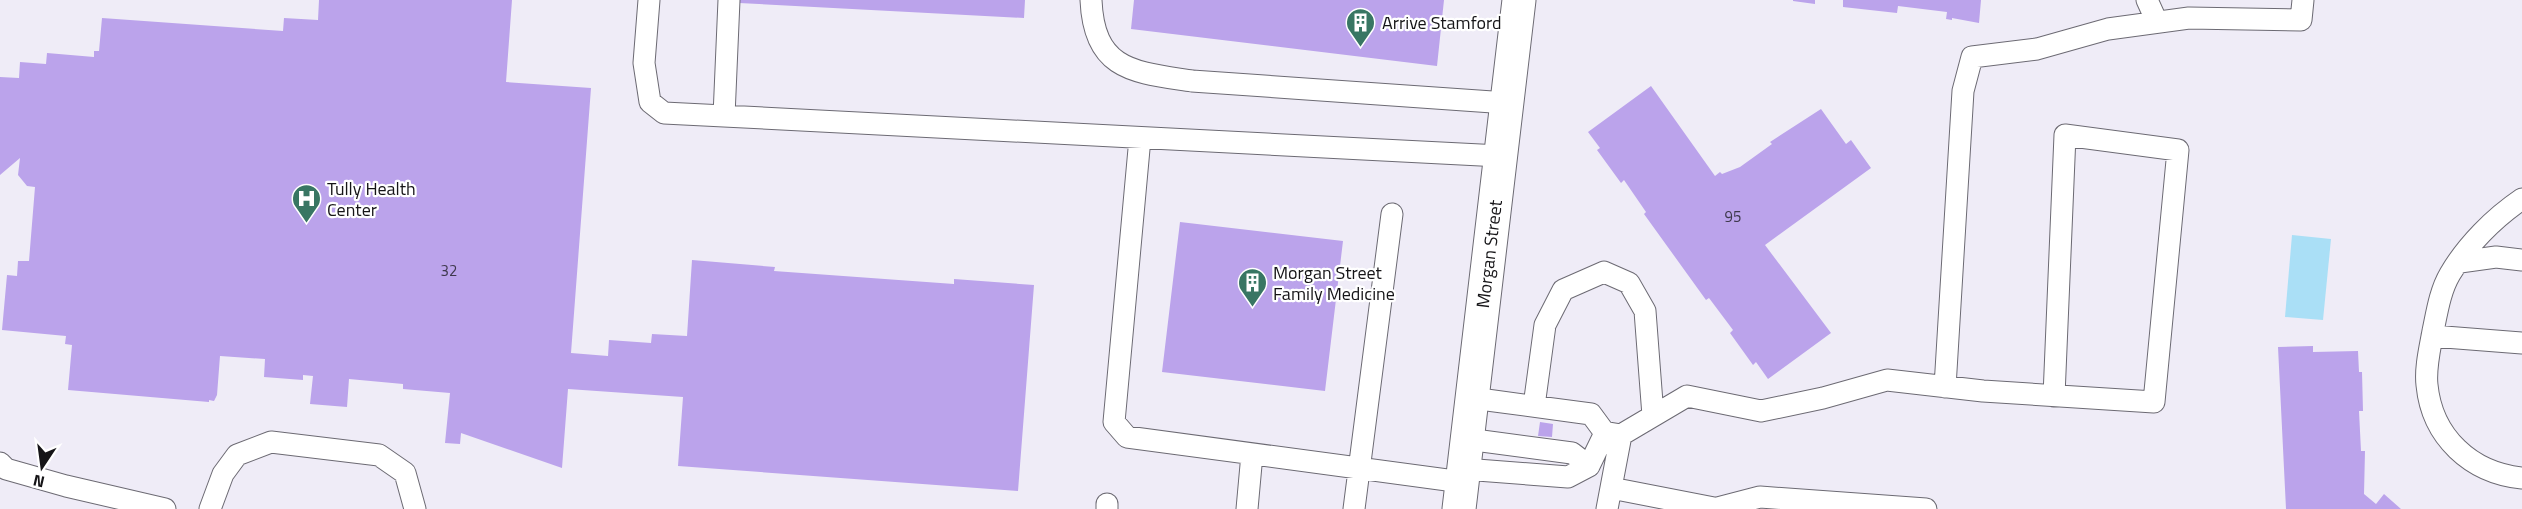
<svg xmlns="http://www.w3.org/2000/svg" width="2522" height="509" viewBox="0 0 2522 509" font-family="'Titillium Web',sans-serif">
<rect width="100%" height="100%" fill="#efecf7"/>
<path fill="#aadff6" d="M 2292,235 L 2331,239 L 2323,320 L 2285,317 Z"/>
<path fill="#bba3eb" d="M 319,0 L 512,0 L 506,82 L 591,88 L 571,353 L 608,356 L 609,340 L 651,343 L 652,334 L 687,336 L 692,260 L 775,267 L 774,271 L 954,284 L 954,279 L 1034,285 L 1018,491 L 678,466 L 683,397 L 568,389 L 562,468 L 461,433 L 460,444 L 445,443 L 450,393 L 403,389 L 403,384 L 349,379 L 347,407 L 310,404 L 313,376 L 303,375 L 303,380 L 264,377 L 265,359 L 220,356 L 217,395 L 214,401 L 209,400 L 209,402 L 68,390 L 72,345 L 65,344 L 66,336 L 2,330 L 7,275 L 17,276 L 18,261 L 29,261 L 35,187 L 27,186 L 18,175 L 20,158 L 0,175 L 0,77 L 19,78 L 20,62 L 46,64 L 47,53 L 94,57 L 94,51 L 99,51 L 102,18 L 283,31 L 284,18 L 318,20 Z
M 739,0 L 1025,0 L 1024,18 L 739,3 Z
M 1134,0 L 1444,0 L 1437,66 L 1131,29 Z
M 1793,0 L 1815,0 L 1815,4 L 1793,1 Z
M 1843,0 L 1981,0 L 1979,23 L 1952,18 L 1952,20 L 1946,19 L 1947,12 L 1898,6 L 1897,13 L 1843,7 Z
M 1651,86 L 1715,176 L 1720,172 L 1722,174 L 1740,167 L 1772,144 L 1770,142 L 1821,109 L 1846,144 L 1851,140 L 1871,168 L 1765,245 L 1831,333 L 1768,379 L 1756,362 L 1753,365 L 1730,333 L 1733,330 L 1709,298 L 1706,300 L 1644,214 L 1646,212 L 1624,180 L 1621,183 L 1597,150 L 1600,148 L 1588,132 Z
M 1180,222 L 1343,241 L 1325,391 L 1162,372 Z
M 2313,346 L 2313,352 L 2358,351 L 2359,372 L 2362,372 L 2363,411 L 2359,411 L 2361,451 L 2365,451 L 2364,494 L 2376,504 L 2384,494 L 2401,509 L 2286,509 L 2278,347 Z
M 1540,422 L 1553,424 L 1552,437 L 1538,436 Z"/>
<g fill="none" stroke-linecap="round" stroke-linejoin="round">
<defs>
<path id="service" d="M 649,0 L 644,63 L 650,102 L 664,113 L 724,116
M 729,0 L 724,116 L 1500,156
M 1091,0 C 1094,71 1134,72 1192,81 L 1507,103
M 2147,0 L 2157,22
M 1140,138 L 1114,422 L 1127,437 L 1462,482
M 2522,199 C 2494,218 2467,245 2450,274 C 2440,291 2437,312 2433,331 C 2430,348 2425,368 2427,385 C 2432,437 2471,473 2522,478
M 2460,262 L 2496,257 L 2522,260
M 2432,336 L 2522,343
M 1945,387 L 1963,91 L 1972,57 L 2037,49 L 2108,29 L 2189,18 L 2301,20 L 2303,0
M 1534,406 L 1545,325 L 1563,290 L 1604,272 L 1629,283 L 1645,311 L 1653,416
M 1621,435 L 1687,396 L 1761,411 L 1823,398 L 1887,380 L 1983,391 L 2154,402 L 2178,150 L 2065,135 L 2054,396
M 1467,439 L 1572,453 L 1589,466
M 0,463 L 6,469 L 66,486 L 165,509
M 1464,469 L 1568,477 L 1589,466 L 1605,433 L 1591,414 L 1472,398
M 1611,488 L 1714,508
M 210,509 L 223,474 L 237,455 L 271,442 L 379,455 L 405,473 L 415,509
M 1107,509 L 1107,504
M 1247,509 L 1252,454
M 1354,509 L 1392,214
M 1607,509 L 1621,435 L 1609,433
M 1714,509 L 1760,497 L 1926,509"/>
<path id="minor" d="M 1459,509 L 1519,0"/>
</defs>
<use href="#service" stroke="#6c6a73" stroke-width="23"/>
<use href="#minor" stroke="#6c6a73" stroke-width="35"/>
<use href="#service" stroke="#fff" stroke-width="21"/>
<use href="#minor" stroke="#fff" stroke-width="33"/>
</g>
<defs>
<symbol id="building-pin" viewBox="-11 -11 22 30"><path d="M0 17L-7.5 6A9.5 9.5 0 1 1 7.5 6Z" fill="#387663" stroke="#fff"/><path d="M-4-6H4V6H1V3H-1V6H-4ZM-2.5-4.3h1.7v1.8h-1.7ZM.8-4.3h1.7v1.8H.8ZM-2.5-1h1.7V.8h-1.7ZM.8-1h1.7V.8H.8Z" fill="#fff"/></symbol>
<symbol id="hospital-pin" viewBox="-11 -11 22 30"><path d="M0 17L-7.5 6A9.5 9.5 0 1 1 7.5 6Z" fill="#387663" stroke="#fff"/><path d="M-5-5h3v3.5h4V-5h3V5h-3V1.5h-4V5h-3Z" fill="#fff"/></symbol>
</defs>
<g fill-rule="evenodd">
<use href="#building-pin" x="1344" y="6" width="33" height="45"/>
<use href="#hospital-pin" x="290" y="182" width="33" height="45"/>
<use href="#building-pin" x="1236" y="266" width="33" height="45"/>
</g>
<g text-anchor="middle" dominant-baseline="central" stroke-width="4.5" stroke-linejoin="round" paint-order="stroke">
<g font-size="15" fill="#3e384c">
<text x="1733" y="216">95</text>
<text x="449" y="270">32</text>
</g>
<g font-size="18" fill="#151417" stroke="#fff" text-anchor="start">
<text x="1382" y="22">Arrive Stamford</text>
<text x="327" y="188">Tully Health<tspan x="327" dy="21">Center</tspan></text>
<text x="1273" y="272">Morgan Street<tspan x="1273" dy="21">Family Medicine</tspan></text>
</g>
<g font-size="18" fill="#151417" stroke="#fff">
<text transform="translate(1489 254) rotate(-83)">Morgan Street</text>
</g>
</g>
<g transform="translate(42 467) rotate(193)" stroke="#ffffff" stroke-width="4.5" paint-order="stroke">
<path d="M0-4.5L10 22L0 15L-10 22Z" fill="#151417"/>
<text y="-9" font-size="16" font-weight="bold" text-anchor="middle" fill="#151417">N</text>
</g>
</svg>
